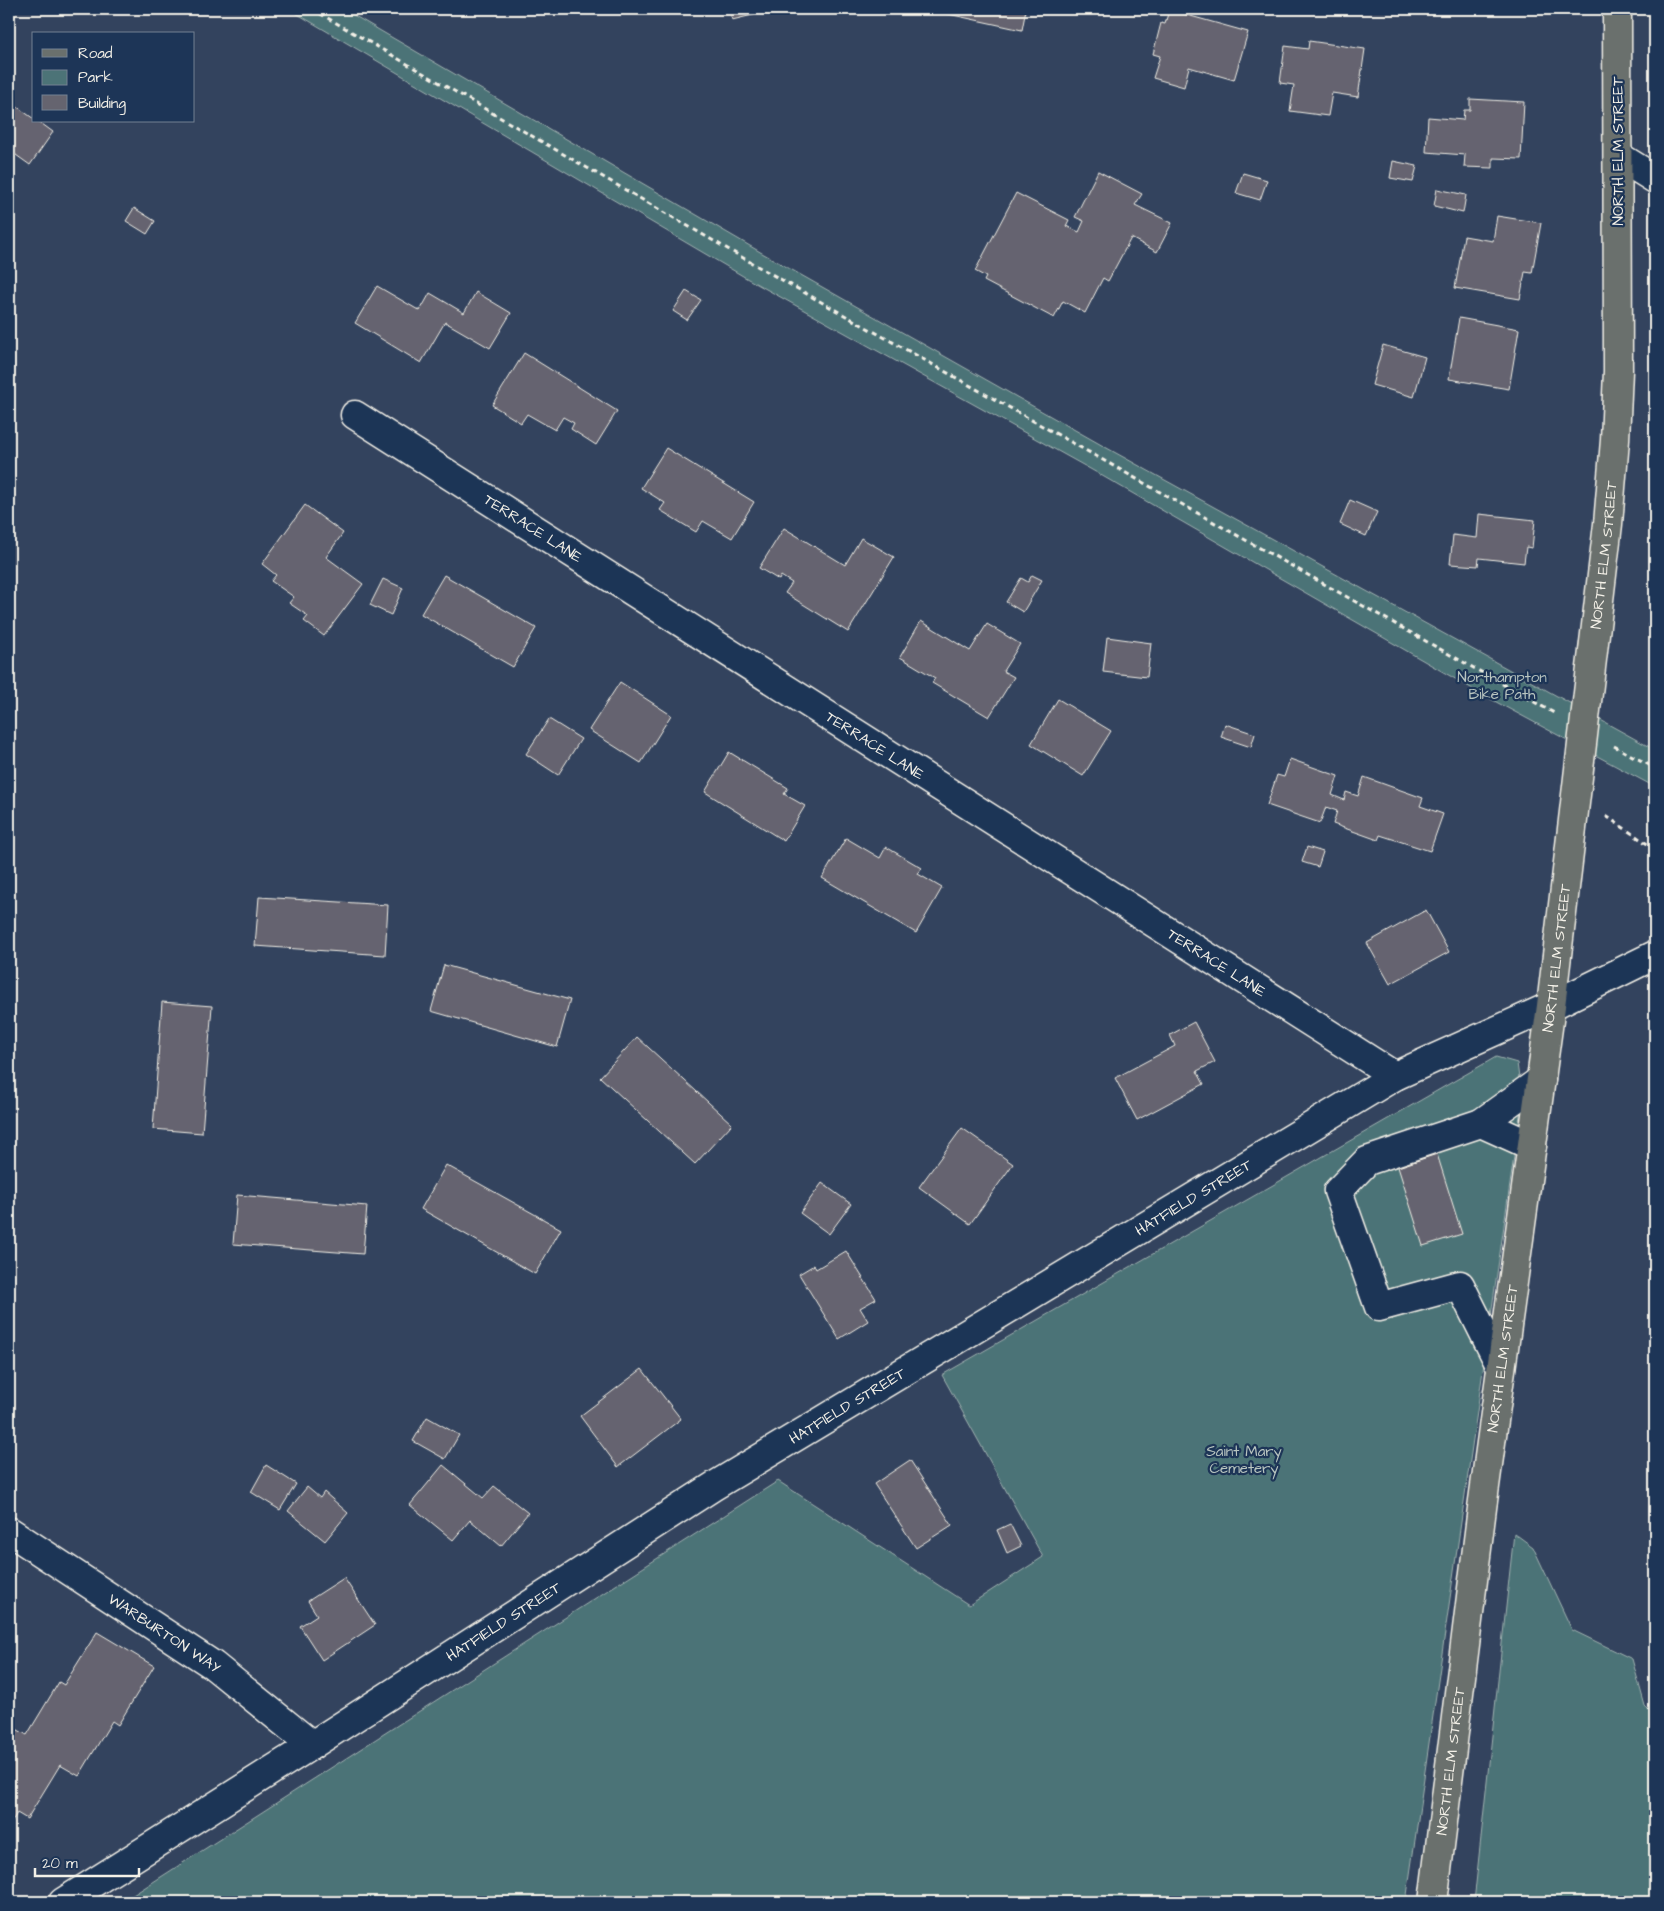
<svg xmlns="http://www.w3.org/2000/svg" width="1664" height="1911" viewBox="0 0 1664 1911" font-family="'Architects Daughter',sans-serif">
<rect width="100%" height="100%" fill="#33435e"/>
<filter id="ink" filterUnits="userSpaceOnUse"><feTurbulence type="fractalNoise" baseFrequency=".02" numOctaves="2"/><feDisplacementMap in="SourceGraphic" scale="10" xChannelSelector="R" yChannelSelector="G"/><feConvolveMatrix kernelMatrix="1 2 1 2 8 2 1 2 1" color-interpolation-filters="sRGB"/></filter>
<g filter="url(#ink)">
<path fill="#4c7377" stroke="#a0b2b0" d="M 289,9 L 343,9 L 762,253 L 1105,447 L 1655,750 L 1655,787 L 1485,696 L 1092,470 L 748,279 Z
M 1496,1057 L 1517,1063 L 1522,1101 L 1406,1902 L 122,1902 L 778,1481 L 969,1605 L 1043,1557 L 942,1375 Z
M 1514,1533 L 1533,1547 L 1572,1630 L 1632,1659 L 1645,1706 L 1655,1716 L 1655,1902 L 1474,1902 Z"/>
<path fill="#65646f" stroke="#f4f1e8" d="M 729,9 L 756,9 L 757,14 L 732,20 Z
M 925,9 L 1026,9 L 1022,30 Z
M 1169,10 L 1248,32 L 1234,80 L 1189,67 L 1184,87 L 1153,78 L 1160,56 L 1153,54 L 1161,23 L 1165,24 Z
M 1309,41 L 1365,49 L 1358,97 L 1332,93 L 1328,116 L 1290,111 L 1294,85 L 1280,83 L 1285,46 L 1308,49 Z
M 1470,99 L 1524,102 L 1521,159 L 1493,158 L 1493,168 L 1464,167 L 1465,155 L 1426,152 L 1428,117 L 1463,120 L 1464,110 L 1470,110 Z
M 9,101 L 34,119 L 34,121 L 38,121 L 53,132 L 30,165 L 9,150 Z
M 1393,161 L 1417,166 L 1413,182 L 1390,178 Z
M 1098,171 L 1142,194 L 1135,205 L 1172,223 L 1157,252 L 1131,238 L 1108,281 L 1103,278 L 1085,313 L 1063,301 L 1054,318 L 984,281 L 986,277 L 975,271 L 1016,193 L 1069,220 L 1066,226 L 1079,232 L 1084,221 L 1075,217 Z
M 1243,173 L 1267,180 L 1260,200 L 1236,193 Z
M 1437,189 L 1466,195 L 1463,213 L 1434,206 Z
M 134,208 L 155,221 L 147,234 L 126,221 Z
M 1497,216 L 1541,223 L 1532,273 L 1525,272 L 1520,299 L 1455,288 L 1464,236 L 1493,241 Z
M 377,286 L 420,311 L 430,293 L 464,313 L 476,292 L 511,313 L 490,348 L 445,322 L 421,363 L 355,323 Z
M 686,291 L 701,300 L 687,320 L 673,311 Z
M 1459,318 L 1519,329 L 1509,389 L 1449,379 Z
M 1383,345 L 1425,357 L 1414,397 L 1372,385 Z
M 524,353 L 617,411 L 596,445 L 571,429 L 574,423 L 563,417 L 555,430 L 527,414 L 521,423 L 492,405 Z
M 666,448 L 754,502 L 732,538 L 703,521 L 696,532 L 660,510 L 665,503 L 641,488 Z
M 1350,500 L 1377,512 L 1366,536 L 1340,524 Z
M 305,505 L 343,533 L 326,557 L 363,584 L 324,636 L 304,621 L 308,616 L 289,603 L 294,597 L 271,581 L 276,575 L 262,564 Z
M 1479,514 L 1535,520 L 1532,548 L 1526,547 L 1524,563 L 1479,558 L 1478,566 L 1450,564 L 1453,535 L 1477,538 Z
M 784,528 L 845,565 L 861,538 L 894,557 L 848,632 L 785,593 L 792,583 L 781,576 L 779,580 L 759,568 Z
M 444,575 L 536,628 L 513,667 L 421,614 Z
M 1032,575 L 1042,580 L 1023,612 L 1006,602 L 1021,578 L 1028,582 Z
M 383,579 L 403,588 L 391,615 L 370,605 Z
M 1650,611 L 1655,612 L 1655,627 L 1648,626 Z
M 921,621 L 970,651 L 987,624 L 1020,644 L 1003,671 L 1014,677 L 989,717 L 932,683 L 935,678 L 900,657 Z
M 1107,637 L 1151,643 L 1147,677 L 1103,672 Z
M 620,682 L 671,715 L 641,763 L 589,730 Z
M 1058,699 L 1111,731 L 1083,776 L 1031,744 Z
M 549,719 L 581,739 L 558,775 L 526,754 Z
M 1225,724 L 1255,734 L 1251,747 L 1221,737 Z
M 729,752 L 788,788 L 784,794 L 805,806 L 784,841 L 705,792 Z
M 1290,759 L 1338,776 L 1332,795 L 1344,800 L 1346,792 L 1358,796 L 1364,777 L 1423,798 L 1420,806 L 1443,814 L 1430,851 L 1380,835 L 1378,840 L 1333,824 L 1337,811 L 1326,807 L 1320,823 L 1267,805 L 1277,775 L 1284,777 Z
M 846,838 L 880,858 L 886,847 L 922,868 L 918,874 L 942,888 L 916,933 L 822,878 Z
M 1307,847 L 1323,852 L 1318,867 L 1302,862 Z
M 259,897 L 388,905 L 385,955 L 255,946 Z
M 1426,910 L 1449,952 L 1390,984 L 1367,943 Z
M 444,965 L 570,1000 L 557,1047 L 431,1011 Z
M 162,1002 L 212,1006 L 202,1133 L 153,1129 Z
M 1194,1022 L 1215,1062 L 1197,1071 L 1204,1084 L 1137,1120 L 1115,1078 L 1175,1046 L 1170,1035 Z
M 637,1037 L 732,1124 L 695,1164 L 600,1077 Z
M 962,1128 L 1013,1164 L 970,1224 L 919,1187 Z
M 1437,1154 L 1462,1234 L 1423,1246 L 1398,1167 Z
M 446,1165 L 561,1229 L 535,1274 L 421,1209 Z
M 822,1183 L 851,1204 L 829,1234 L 800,1213 Z
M 237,1195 L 367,1206 L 363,1254 L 233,1244 Z
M 846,1251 L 876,1299 L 860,1308 L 868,1321 L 839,1339 L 799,1274 L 814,1265 L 816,1269 Z
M 642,1369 L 681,1419 L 618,1467 L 580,1416 Z
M 427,1417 L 459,1435 L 445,1459 L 413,1441 Z
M 910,1460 L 952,1525 L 916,1548 L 874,1484 Z
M 266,1465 L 296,1484 L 280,1510 L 251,1492 Z
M 443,1465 L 483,1498 L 494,1486 L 528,1513 L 501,1546 L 470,1520 L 453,1540 L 410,1505 Z
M 307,1487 L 320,1498 L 324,1492 L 348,1513 L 325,1541 L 288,1511 Z
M 1010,1524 L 1021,1546 L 1007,1553 L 997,1530 Z
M 344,1578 L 375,1625 L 322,1660 L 300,1626 L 317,1615 L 308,1601 Z
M 97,1632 L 154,1666 L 118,1725 L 112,1721 L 79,1776 L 60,1765 L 27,1819 L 17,1813 L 9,1827 L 9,1725 L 27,1735 L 59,1682 L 64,1685 Z"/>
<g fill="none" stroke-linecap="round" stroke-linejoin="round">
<defs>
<g id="minor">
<path d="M 1618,156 L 1655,179"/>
<path id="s1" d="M 355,415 L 1395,1076"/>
<path d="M 1481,1123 L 1541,1080"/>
<path d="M 1501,1367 L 1460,1285 L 1379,1307 L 1338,1191 L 1367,1161 L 1481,1123 L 1532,1146"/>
<path id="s2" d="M 9,1531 L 213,1665 L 312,1745"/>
<path id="s3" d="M 63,1902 L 312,1745 L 714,1486 L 1395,1076 L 1551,1006 L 1655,955"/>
</g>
<g id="major">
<path id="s4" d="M 1433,1902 L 1482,1508 L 1551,1006 L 1608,524 L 1615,440 L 1618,371 L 1617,9"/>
</g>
</defs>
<use href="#minor" stroke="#f4f1e8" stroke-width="31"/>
<use href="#major" stroke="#f4f1e8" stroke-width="31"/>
<path stroke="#f4f1e8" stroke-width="3" stroke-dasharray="5 4" stroke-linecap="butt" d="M 312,9 L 757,266 L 1554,713
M 1614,746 L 1655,768
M 1606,816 L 1655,849"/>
<use href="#minor" stroke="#1d3557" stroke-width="28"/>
<use href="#major" stroke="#6a706d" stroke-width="28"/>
</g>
</g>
<g text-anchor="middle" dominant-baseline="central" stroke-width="4.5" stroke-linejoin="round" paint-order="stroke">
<g font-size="15" fill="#f4f1e8" stroke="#1d3557">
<text transform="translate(1618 151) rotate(-90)">NORTH ELM STREET</text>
<text stroke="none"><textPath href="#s1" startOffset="211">TERRACE LANE</textPath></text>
<text stroke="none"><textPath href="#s4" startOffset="1358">NORTH ELM STREET</textPath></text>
<text stroke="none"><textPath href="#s1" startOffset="616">TERRACE LANE</textPath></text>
<text stroke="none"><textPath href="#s4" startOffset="952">NORTH ELM STREET</textPath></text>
<text stroke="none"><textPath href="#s1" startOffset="1021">TERRACE LANE</textPath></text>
<text stroke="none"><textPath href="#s3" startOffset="1332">HATFIELD STREET</textPath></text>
<text stroke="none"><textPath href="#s4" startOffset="548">NORTH ELM STREET</textPath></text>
<text stroke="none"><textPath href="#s3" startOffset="928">HATFIELD STREET</textPath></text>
<text stroke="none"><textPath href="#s3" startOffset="522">HATFIELD STREET</textPath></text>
<text stroke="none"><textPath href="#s2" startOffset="186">WARBURTON WAY</textPath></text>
<text stroke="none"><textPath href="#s4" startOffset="142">NORTH ELM STREET</textPath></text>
</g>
<g font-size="15" fill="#b9c5c0" stroke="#1d3557">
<text x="1502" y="677">Northampton<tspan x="1502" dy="17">Bike Path</tspan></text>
<text x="1244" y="1451">Saint Mary<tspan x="1244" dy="17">Cemetery</tspan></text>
</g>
</g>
<rect width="1664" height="1911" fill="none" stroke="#1d3557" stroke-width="30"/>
<rect x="15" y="15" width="1634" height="1881" fill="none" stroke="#f4f1e8" stroke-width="2" filter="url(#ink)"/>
<rect x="32" y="32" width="162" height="90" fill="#1d3557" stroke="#738091"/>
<rect x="42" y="49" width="25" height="8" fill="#6a706d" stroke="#738091"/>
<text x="78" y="58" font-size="15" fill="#f4f1e8">Road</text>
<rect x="42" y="70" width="25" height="15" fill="#4c7377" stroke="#738091"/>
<text x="78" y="82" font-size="15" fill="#f4f1e8">Park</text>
<rect x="42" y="95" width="25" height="15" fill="#65646f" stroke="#738091"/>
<text x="78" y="108" font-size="15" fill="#f4f1e8">Building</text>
<path d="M35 1868v8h104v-8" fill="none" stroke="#f4f1e8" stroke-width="2.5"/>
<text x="42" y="1868" font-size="15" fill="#f4f1e8" stroke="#1d3557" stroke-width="4" paint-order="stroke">20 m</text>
</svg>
